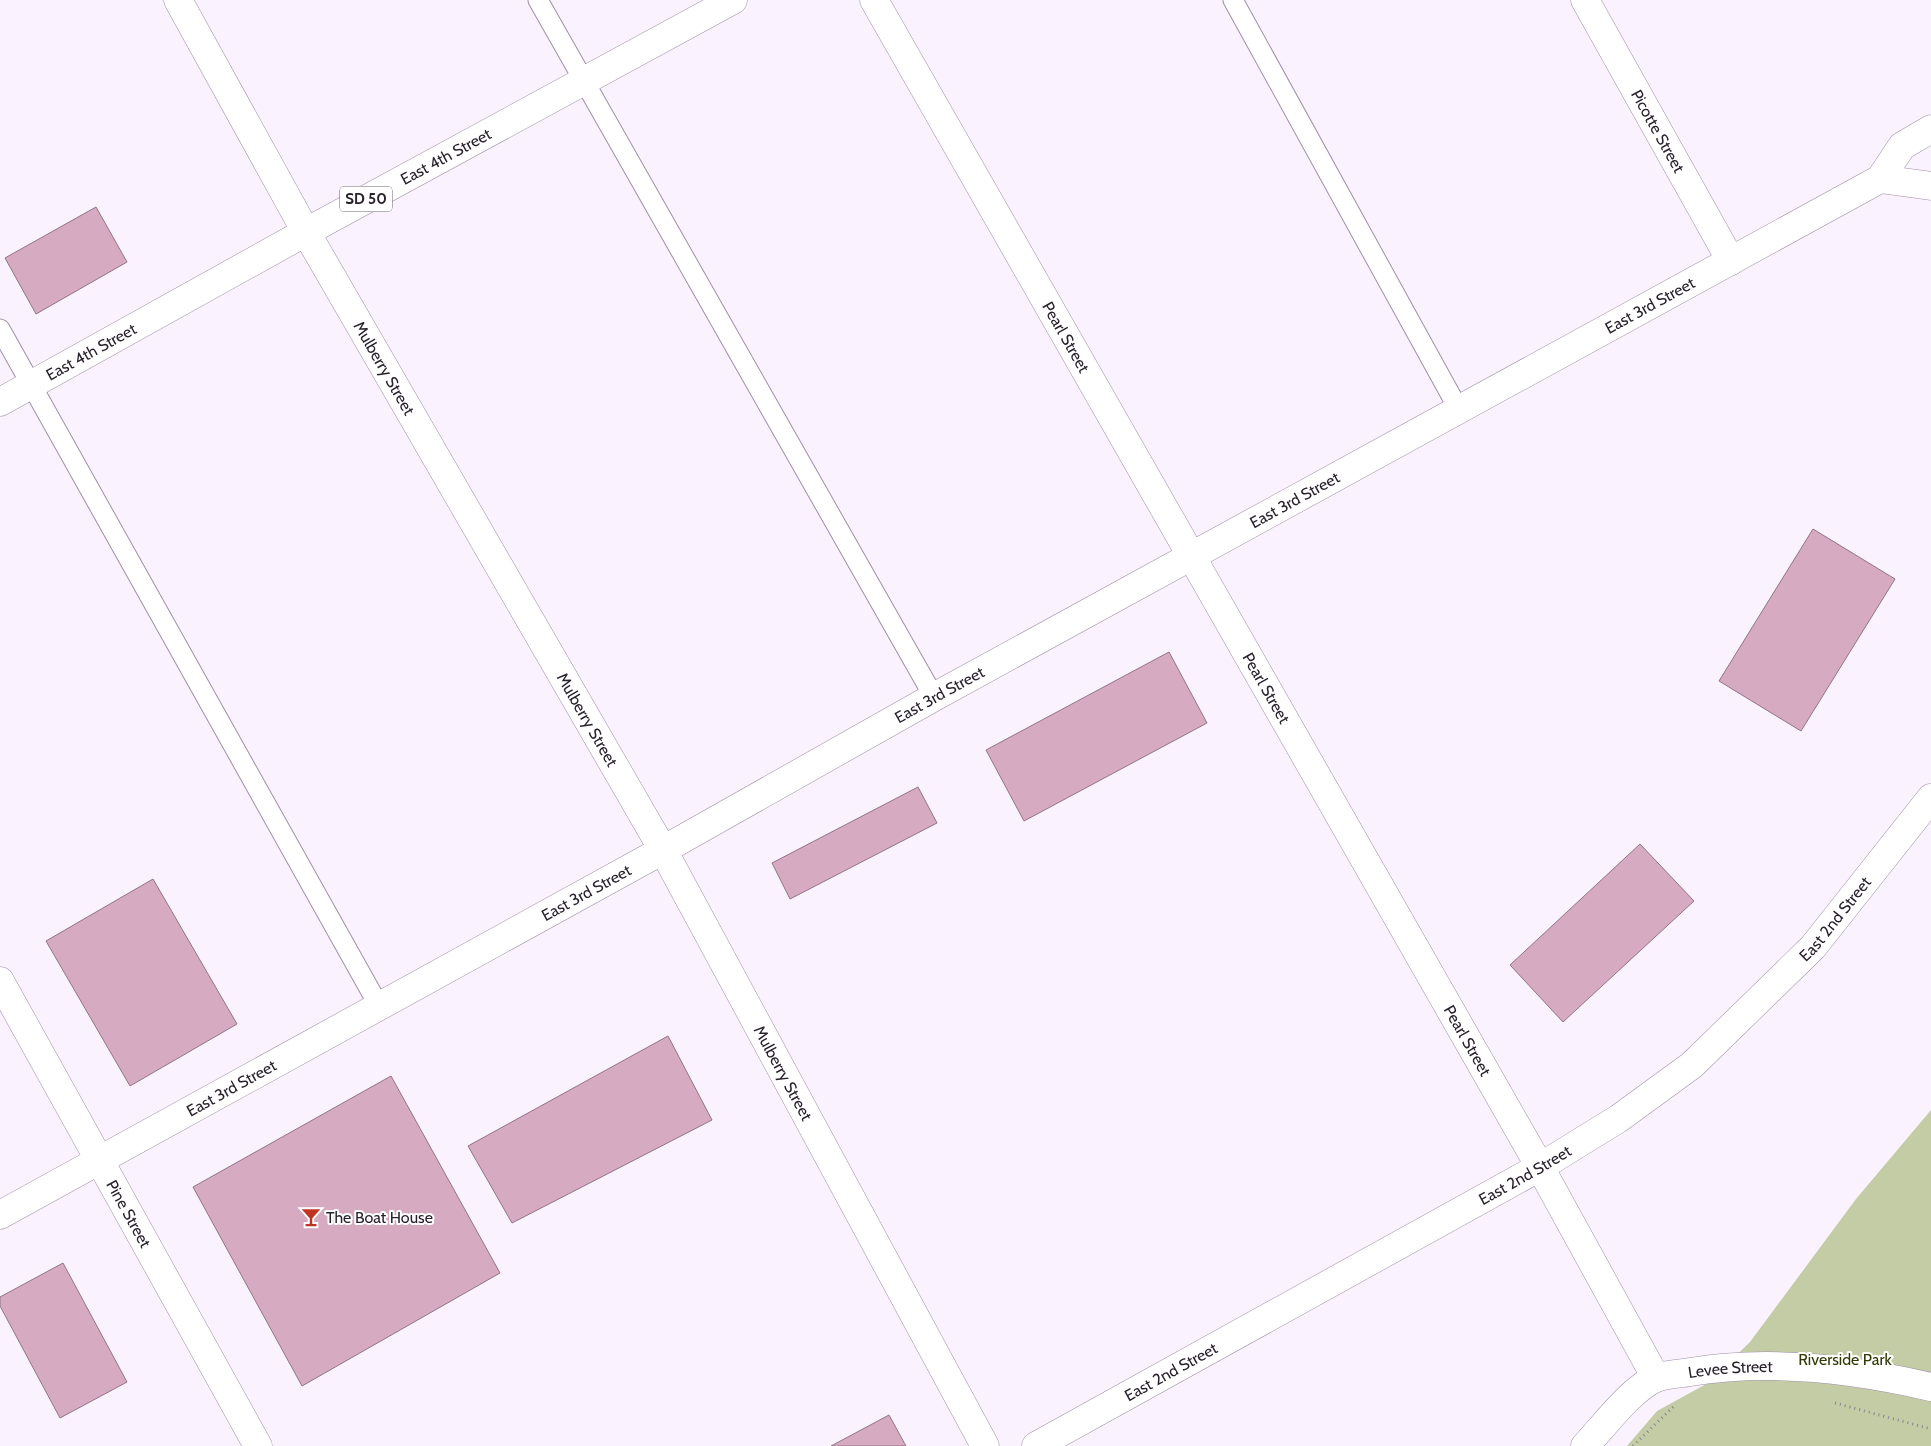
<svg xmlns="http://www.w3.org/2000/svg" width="1931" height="1446" viewBox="0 0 1931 1446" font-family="Cabin,sans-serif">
<rect width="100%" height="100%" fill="#faf2fe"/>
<path fill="#c4cca5" d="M 1931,1110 L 1931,1446 L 1627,1446 L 1657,1411 L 1708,1383 L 1750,1342 L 1856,1199 Z"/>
<path fill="#d6aac1" stroke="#937484" d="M 96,207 L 127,262 L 36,314 L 5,258 Z
M 1813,529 L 1895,579 L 1801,731 L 1719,681 Z
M 1169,652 L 1207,723 L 1024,821 L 986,750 Z
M 918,787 L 937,823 L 790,899 L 772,863 Z
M 1640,844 L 1694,901 L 1563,1022 L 1510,965 Z
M 153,879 L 237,1024 L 130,1086 L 46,941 Z
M 668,1036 L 712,1120 L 512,1223 L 468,1146 Z
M 391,1076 L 500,1273 L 302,1386 L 193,1187 Z
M 63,1263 L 127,1382 L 60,1418 L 0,1306 L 0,1297 Z
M 889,1415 L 906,1446 L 831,1446 Z"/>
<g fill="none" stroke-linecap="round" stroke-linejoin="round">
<defs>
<path id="service" d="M 538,0 L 934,697
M 1233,0 L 1459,410
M 0,329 L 379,1006"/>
<g id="minor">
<path id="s1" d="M 178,0 L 306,232 L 663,850 L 985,1446"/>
<path id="s2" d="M 874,0 L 1540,1167 L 1656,1378"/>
<path id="s3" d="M 1585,0 L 1731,261"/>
<path d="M 1880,179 L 1931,186"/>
<path id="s4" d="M 0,981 L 258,1446"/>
<path id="s5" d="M 0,1215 L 663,850 L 934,697 L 1880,179 L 1902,146 L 1931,129"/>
<path id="s6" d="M 1585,1446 C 1604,1426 1631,1389 1656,1378 C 1666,1374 1680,1374 1690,1372 C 1769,1359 1854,1369 1931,1387"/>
</g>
<g id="tertiary">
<path id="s7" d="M 1036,1446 L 1540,1167 L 1618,1119 L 1692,1065 L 1813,947 L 1931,798"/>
</g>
<g id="trunk">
<path id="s8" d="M 0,402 L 306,232 L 733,0"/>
</g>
</defs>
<use href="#service" stroke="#a08eab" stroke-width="21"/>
<use href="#minor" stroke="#a08eab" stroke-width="29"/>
<use href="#tertiary" stroke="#a08eab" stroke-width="29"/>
<use href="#trunk" stroke="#a08eab" stroke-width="29"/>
<path stroke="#8c8490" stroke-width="3" stroke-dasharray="1 4" stroke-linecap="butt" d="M 1835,1403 L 1931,1429
M 1633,1446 L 1674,1406"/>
<use href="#service" stroke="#fff" stroke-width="19"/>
<use href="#minor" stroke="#fff" stroke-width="28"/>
<use href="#tertiary" stroke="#fff" stroke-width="28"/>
<use href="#trunk" stroke="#fff" stroke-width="28"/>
</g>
<defs>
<symbol id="bar-bare" viewBox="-9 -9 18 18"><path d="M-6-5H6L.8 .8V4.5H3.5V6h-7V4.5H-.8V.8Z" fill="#c03423" stroke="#fff" stroke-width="2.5" paint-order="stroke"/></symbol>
</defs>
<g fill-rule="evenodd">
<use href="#bar-bare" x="297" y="1203" width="28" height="28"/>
</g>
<g text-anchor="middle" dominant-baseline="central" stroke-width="4" stroke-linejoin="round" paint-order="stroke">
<rect fill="#fff" stroke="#69646c" stroke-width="1" x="340" y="186.5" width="52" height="25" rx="4"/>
<g font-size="15" font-weight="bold" fill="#29222d">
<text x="366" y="199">SD 50</text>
</g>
<g font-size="16" fill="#29222d" stroke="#fff">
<text stroke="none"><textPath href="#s3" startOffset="150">Picotte Street</textPath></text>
<text stroke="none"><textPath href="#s8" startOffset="509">East 4th Street</textPath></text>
<text stroke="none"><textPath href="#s5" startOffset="1884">East 3rd Street</textPath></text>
<text stroke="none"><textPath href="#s2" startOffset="388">Pearl Street</textPath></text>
<text stroke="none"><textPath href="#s8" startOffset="104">East 4th Street</textPath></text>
<text stroke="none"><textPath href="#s1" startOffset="422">Mulberry Street</textPath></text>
<text stroke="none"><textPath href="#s5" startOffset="1479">East 3rd Street</textPath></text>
<text stroke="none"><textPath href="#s2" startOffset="792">Pearl Street</textPath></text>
<text stroke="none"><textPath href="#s5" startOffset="1074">East 3rd Street</textPath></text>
<text stroke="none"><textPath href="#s1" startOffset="828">Mulberry Street</textPath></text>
<text stroke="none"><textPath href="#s5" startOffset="669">East 3rd Street</textPath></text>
<text stroke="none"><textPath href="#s7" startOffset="964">East 2nd Street</textPath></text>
<text stroke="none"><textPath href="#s2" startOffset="1198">Pearl Street</textPath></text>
<text stroke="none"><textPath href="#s1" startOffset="1232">Mulberry Street</textPath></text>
<text stroke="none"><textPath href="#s5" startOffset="264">East 3rd Street</textPath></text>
<text stroke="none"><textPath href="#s7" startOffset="559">East 2nd Street</textPath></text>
<text stroke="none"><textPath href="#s4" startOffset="266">Pine Street</textPath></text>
<text stroke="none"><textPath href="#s6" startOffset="174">Levee Street</textPath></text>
<text stroke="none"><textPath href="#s7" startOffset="154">East 2nd Street</textPath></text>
</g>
<g font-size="16" fill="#29222d" stroke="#fff" text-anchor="start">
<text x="326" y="1217">The Boat House</text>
</g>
<g font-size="16" fill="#323904" stroke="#fff">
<text x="1845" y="1359">Riverside Park</text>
</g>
</g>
</svg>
